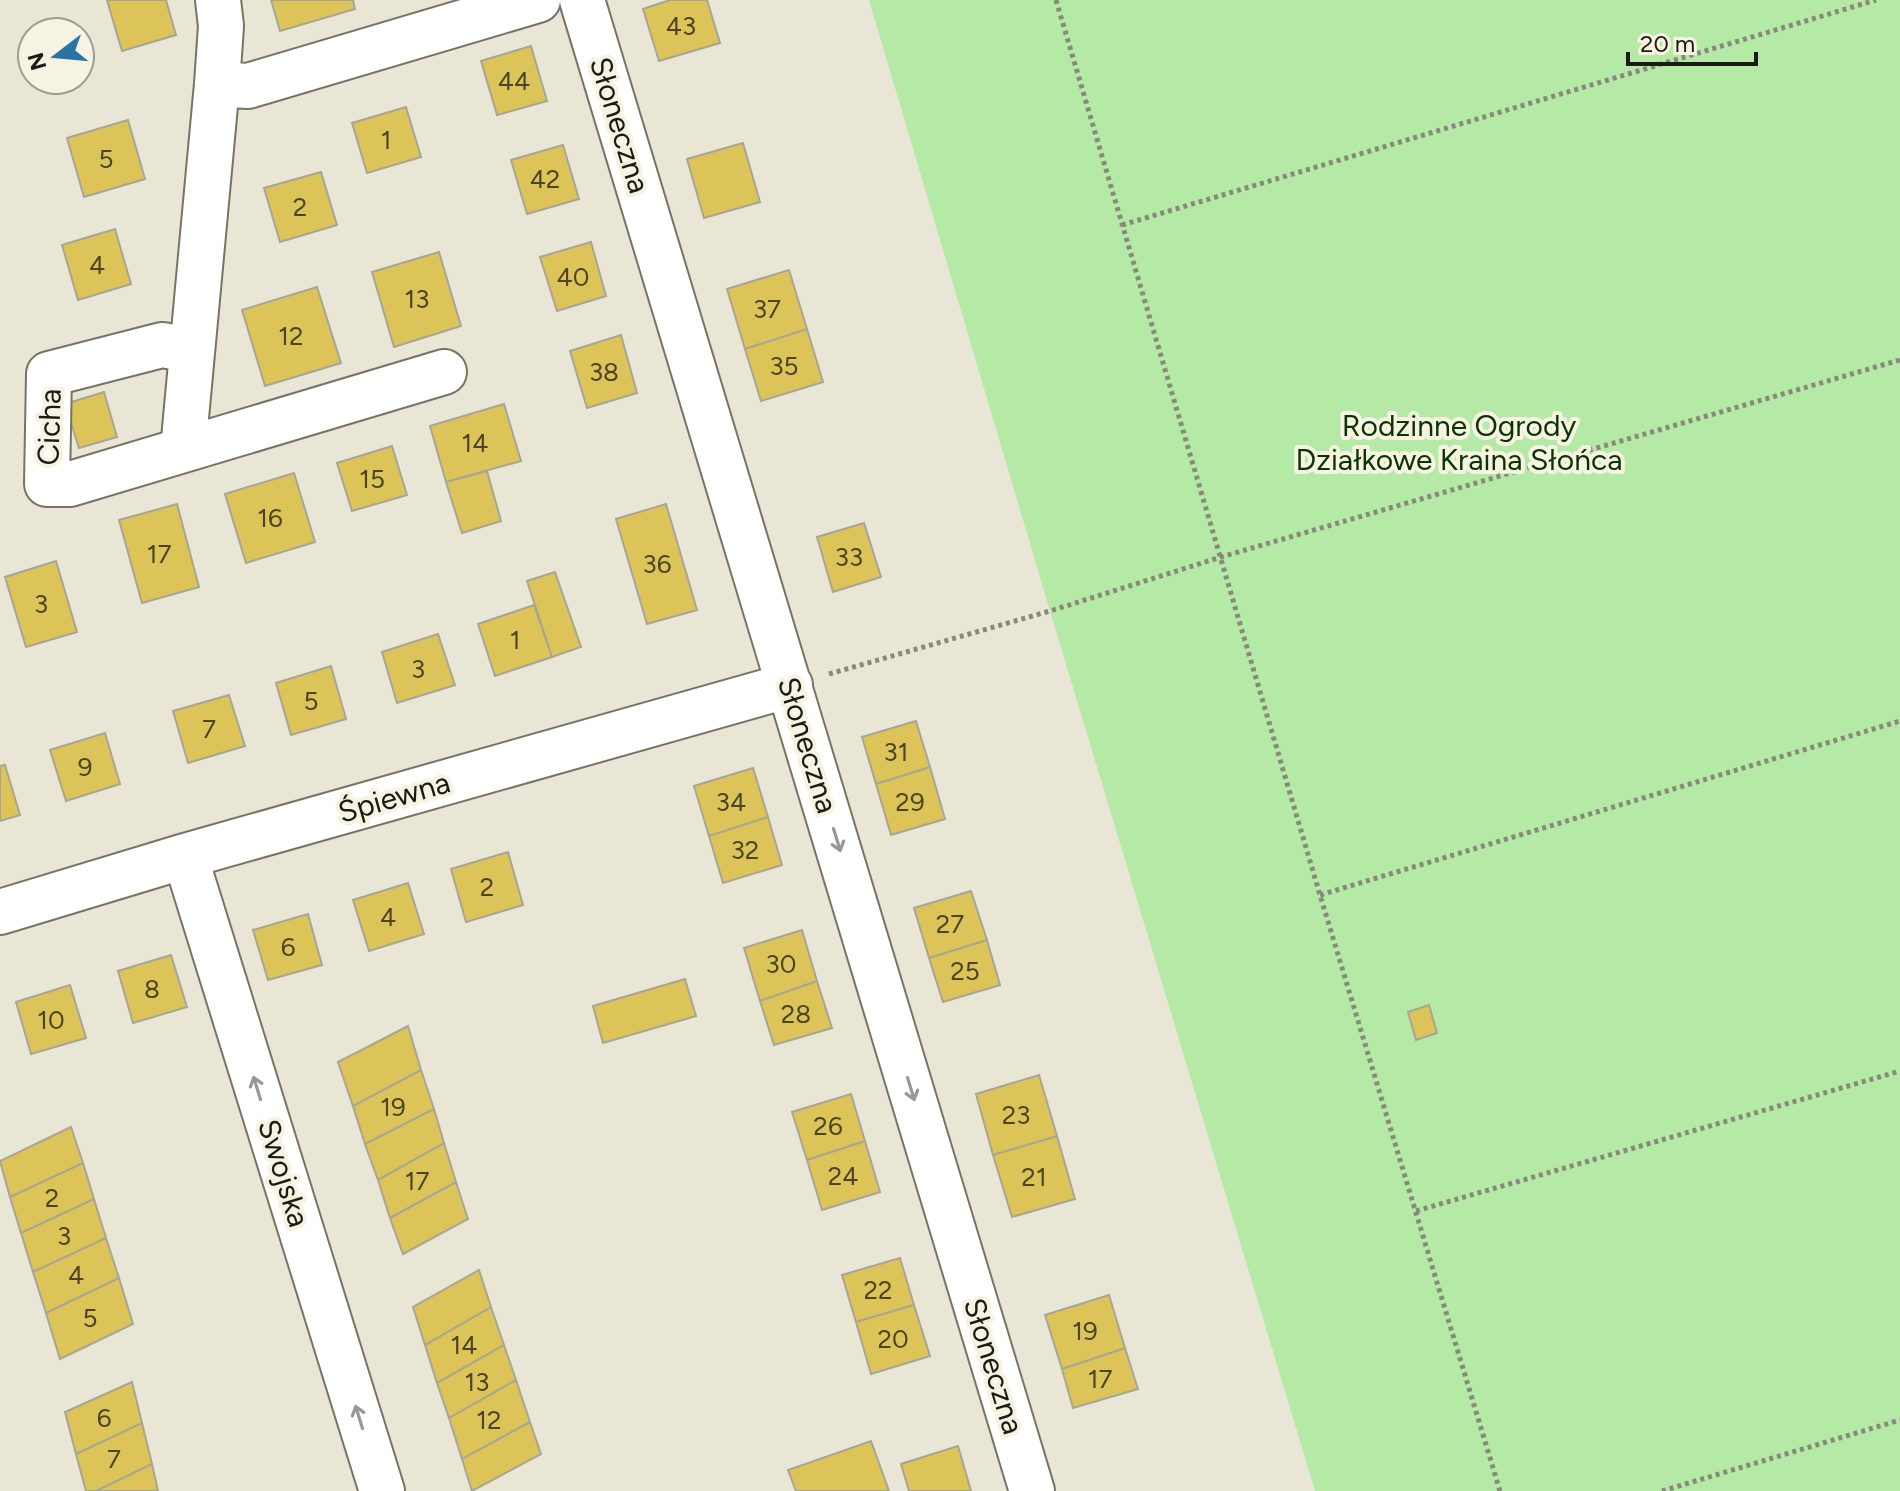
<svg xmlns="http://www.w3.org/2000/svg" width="1900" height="1491" viewBox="0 0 1900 1491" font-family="Figtree,sans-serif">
<rect width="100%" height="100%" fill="#e9e6d6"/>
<path fill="#b4e9a6" d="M 869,0 L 1900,0 L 1900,1491 L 1315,1491 L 1050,611 Z"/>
<path fill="#dcc459" stroke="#a8a595" stroke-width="2" d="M 107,0 L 166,0 L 176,35 L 122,51 Z
M 271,0 L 353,0 L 355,9 L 280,31 Z
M 670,0 L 707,0 L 720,43 L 659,61 L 643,9 Z
M 531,46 L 547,101 L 497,115 L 481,61 Z
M 406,107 L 421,157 L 367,173 L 352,123 Z
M 128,120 L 145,179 L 84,197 L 67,138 Z
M 743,143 L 760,202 L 704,218 L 687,159 Z
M 563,145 L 579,199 L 527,214 L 511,160 Z
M 321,172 L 337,225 L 280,242 L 264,188 Z
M 115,229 L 131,284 L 78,300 L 62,245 Z
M 591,242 L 606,296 L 557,311 L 540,257 Z
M 439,252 L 461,326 L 394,347 L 372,272 Z
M 789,270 L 807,329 L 745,349 L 727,289 Z
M 317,287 L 341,363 L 265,386 L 242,310 Z
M 807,329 L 823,382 L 761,401 L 745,349 Z
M 621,335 L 637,393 L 587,408 L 570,351 Z
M 104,392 L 117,437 L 79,448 L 65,404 Z
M 504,404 L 521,461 L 446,482 L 430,426 Z
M 392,446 L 407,495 L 352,511 L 337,463 Z
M 487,471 L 501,521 L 462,533 L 446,482 Z
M 294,473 L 315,542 L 246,563 L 225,494 Z
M 177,504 L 199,587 L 142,603 L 119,520 Z
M 666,504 L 697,610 L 647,624 L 616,519 Z
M 864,523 L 881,577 L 833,592 L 817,537 Z
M 56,561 L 77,632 L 26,647 L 5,577 Z
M 555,572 L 581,647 L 552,657 L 527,581 Z
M 534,605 L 552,657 L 495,676 L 478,624 Z
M 438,634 L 455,685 L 397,703 L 382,652 Z
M 331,666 L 346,719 L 291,735 L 276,683 Z
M 229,695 L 245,746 L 188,763 L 173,711 Z
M 916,721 L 930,767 L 876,784 L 862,737 Z
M 105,733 L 120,784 L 66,801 L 50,750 Z
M 5,765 L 20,815 L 0,821 L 0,766 Z
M 930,767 L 945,819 L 891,835 L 876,784 Z
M 753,768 L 768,817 L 709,836 L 694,786 Z
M 768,817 L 782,865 L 723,883 L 709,836 Z
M 508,852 L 523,905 L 466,922 L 451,869 Z
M 408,883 L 424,934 L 369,951 L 353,900 Z
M 971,891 L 987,940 L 929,958 L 914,908 Z
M 308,914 L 322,965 L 268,980 L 253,930 Z
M 802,930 L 817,981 L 760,1001 L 744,948 Z
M 987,940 L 1000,985 L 943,1002 L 929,958 Z
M 171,955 L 187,1007 L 133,1023 L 118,971 Z
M 685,979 L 696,1016 L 603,1043 L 593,1006 Z
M 817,981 L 832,1028 L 774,1045 L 760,1001 Z
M 70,985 L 86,1038 L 31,1054 L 16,1002 Z
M 1429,1005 L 1437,1033 L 1416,1040 L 1408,1012 Z
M 408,1026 L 421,1070 L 353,1106 L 338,1062 Z
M 421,1070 L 434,1109 L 365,1144 L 353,1106 Z
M 1039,1075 L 1057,1136 L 993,1155 L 976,1094 Z
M 851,1094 L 865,1141 L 807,1160 L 792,1112 Z
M 434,1109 L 444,1143 L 378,1180 L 365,1144 Z
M 71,1127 L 83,1163 L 10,1197 L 0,1161 Z
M 1057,1136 L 1075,1199 L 1012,1217 L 993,1155 Z
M 865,1141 L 880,1192 L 822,1210 L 807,1160 Z
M 444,1143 L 456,1182 L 390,1218 L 378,1180 Z
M 83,1163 L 94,1199 L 21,1233 L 10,1197 Z
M 456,1182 L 468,1219 L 403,1254 L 390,1218 Z
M 94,1199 L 106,1238 L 33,1272 L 21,1233 Z
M 106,1238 L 119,1278 L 46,1313 L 33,1272 Z
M 900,1258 L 914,1305 L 856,1322 L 842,1275 Z
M 479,1270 L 491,1307 L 425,1345 L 413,1307 Z
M 119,1278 L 133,1324 L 60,1359 L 46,1313 Z
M 1109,1295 L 1125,1348 L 1062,1369 L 1045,1315 Z
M 914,1305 L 930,1356 L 871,1374 L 856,1322 Z
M 491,1307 L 504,1345 L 437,1383 L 425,1345 Z
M 504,1345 L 516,1380 L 449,1418 L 437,1383 Z
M 1125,1348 L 1138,1389 L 1073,1408 L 1062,1369 Z
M 516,1380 L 530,1422 L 462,1459 L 449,1418 Z
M 132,1382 L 142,1423 L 76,1454 L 65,1412 Z
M 530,1422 L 541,1454 L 472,1491 L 462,1459 Z
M 142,1423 L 152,1464 L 96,1491 L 86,1491 L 76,1454 Z
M 871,1441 L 889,1491 L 796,1491 L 788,1470 Z
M 958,1446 L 971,1491 L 909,1491 L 901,1464 Z
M 152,1464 L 158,1491 L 96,1491 Z"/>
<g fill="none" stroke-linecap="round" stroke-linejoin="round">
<defs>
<path id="minor" d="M 582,0 L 1032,1491
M 217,84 L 248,86 L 538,0
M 192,350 L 162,345 L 49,374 L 47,484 L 70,484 L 444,372
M 183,450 L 217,84 L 221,26 L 218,0
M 185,856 L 382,1491
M 0,912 L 185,856 L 790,685"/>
</defs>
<use href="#minor" stroke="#777466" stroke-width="48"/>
<path stroke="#8a887d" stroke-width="5" stroke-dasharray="4 4" stroke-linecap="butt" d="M 1056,0 L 1320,895 L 1500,1491
M 1122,225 L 1876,0
M 829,674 L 1050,611 L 1221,557 L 1900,360
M 1320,895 L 1900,721
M 1416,1211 L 1900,1071
M 1662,1491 L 1900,1420"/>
<use href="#minor" stroke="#fff" stroke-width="44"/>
</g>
<defs><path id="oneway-shaft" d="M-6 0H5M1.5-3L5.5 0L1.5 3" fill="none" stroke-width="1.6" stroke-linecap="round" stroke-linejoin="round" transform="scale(2)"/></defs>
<g stroke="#989895">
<use href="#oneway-shaft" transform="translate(837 840) rotate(73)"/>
<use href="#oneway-shaft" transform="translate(257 1088) rotate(-107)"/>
<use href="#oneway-shaft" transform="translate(911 1089) rotate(73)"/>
<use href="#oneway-shaft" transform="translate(359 1417) rotate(-107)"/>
</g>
<g text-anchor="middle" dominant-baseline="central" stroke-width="8" stroke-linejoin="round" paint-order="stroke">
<g font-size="26" fill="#4b4425">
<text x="681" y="26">43</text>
<text x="514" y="81">44</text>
<text x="386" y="140">1</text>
<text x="106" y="159">5</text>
<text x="545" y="179">42</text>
<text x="300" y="207">2</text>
<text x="97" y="265">4</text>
<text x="573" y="277">40</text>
<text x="417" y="299">13</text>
<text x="767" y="309">37</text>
<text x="291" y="336">12</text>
<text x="784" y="366">35</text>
<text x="604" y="372">38</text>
<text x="475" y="443">14</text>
<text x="372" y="479">15</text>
<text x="270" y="518">16</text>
<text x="159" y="554">17</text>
<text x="849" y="557">33</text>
<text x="657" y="564">36</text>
<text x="41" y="604">3</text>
<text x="515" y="640">1</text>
<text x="418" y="669">3</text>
<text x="311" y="701">5</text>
<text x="209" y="729">7</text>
<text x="896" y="752">31</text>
<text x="85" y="767">9</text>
<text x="731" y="802">34</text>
<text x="910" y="802">29</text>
<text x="745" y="850">32</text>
<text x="487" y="887">2</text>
<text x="388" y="917">4</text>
<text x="950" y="924">27</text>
<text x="288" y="947">6</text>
<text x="781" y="964">30</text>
<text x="965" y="971">25</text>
<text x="152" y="989">8</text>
<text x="796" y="1014">28</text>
<text x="51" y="1020">10</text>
<text x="393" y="1107">19</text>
<text x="1016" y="1115">23</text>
<text x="828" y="1126">26</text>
<text x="843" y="1176">24</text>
<text x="1034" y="1177">21</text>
<text x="417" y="1181">17</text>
<text x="52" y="1198">2</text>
<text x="64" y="1236">3</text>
<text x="76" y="1275">4</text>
<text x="878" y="1290">22</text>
<text x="90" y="1318">5</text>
<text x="1085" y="1331">19</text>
<text x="893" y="1339">20</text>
<text x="464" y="1345">14</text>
<text x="1100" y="1379">17</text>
<text x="477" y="1382">13</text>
<text x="104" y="1418">6</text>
<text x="489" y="1420">12</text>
<text x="114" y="1459">7</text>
</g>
<g font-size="30" fill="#1b1a14" stroke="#f7f3e3">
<text transform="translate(620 125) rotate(73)">Słoneczna</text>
<text transform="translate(49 427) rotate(-88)">Cicha</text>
<text transform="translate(808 745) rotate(73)">Słoneczna</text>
<text transform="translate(394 797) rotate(-16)">Śpiewna</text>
<text transform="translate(284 1173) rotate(73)">Swojska</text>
<text transform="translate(994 1366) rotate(73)">Słoneczna</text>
</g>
<g font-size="30" fill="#0a3500" stroke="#f7f3e3">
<text x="1459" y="425">Rodzinne Ogrody<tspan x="1459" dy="34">Działkowe Kraina Słońca</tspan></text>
</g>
</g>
<g transform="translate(56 56) rotate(254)"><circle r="38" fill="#f7f3e3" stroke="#9f9c90" stroke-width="2"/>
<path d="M0-6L14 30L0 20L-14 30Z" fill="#2974a7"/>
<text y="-12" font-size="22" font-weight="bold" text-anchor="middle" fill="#1b1a14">N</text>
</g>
<path d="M1628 52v12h128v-12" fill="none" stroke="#1b1a14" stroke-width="4"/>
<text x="1640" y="52" font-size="24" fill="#1b1a14" stroke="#f7f3e3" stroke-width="6" paint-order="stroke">20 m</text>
</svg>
